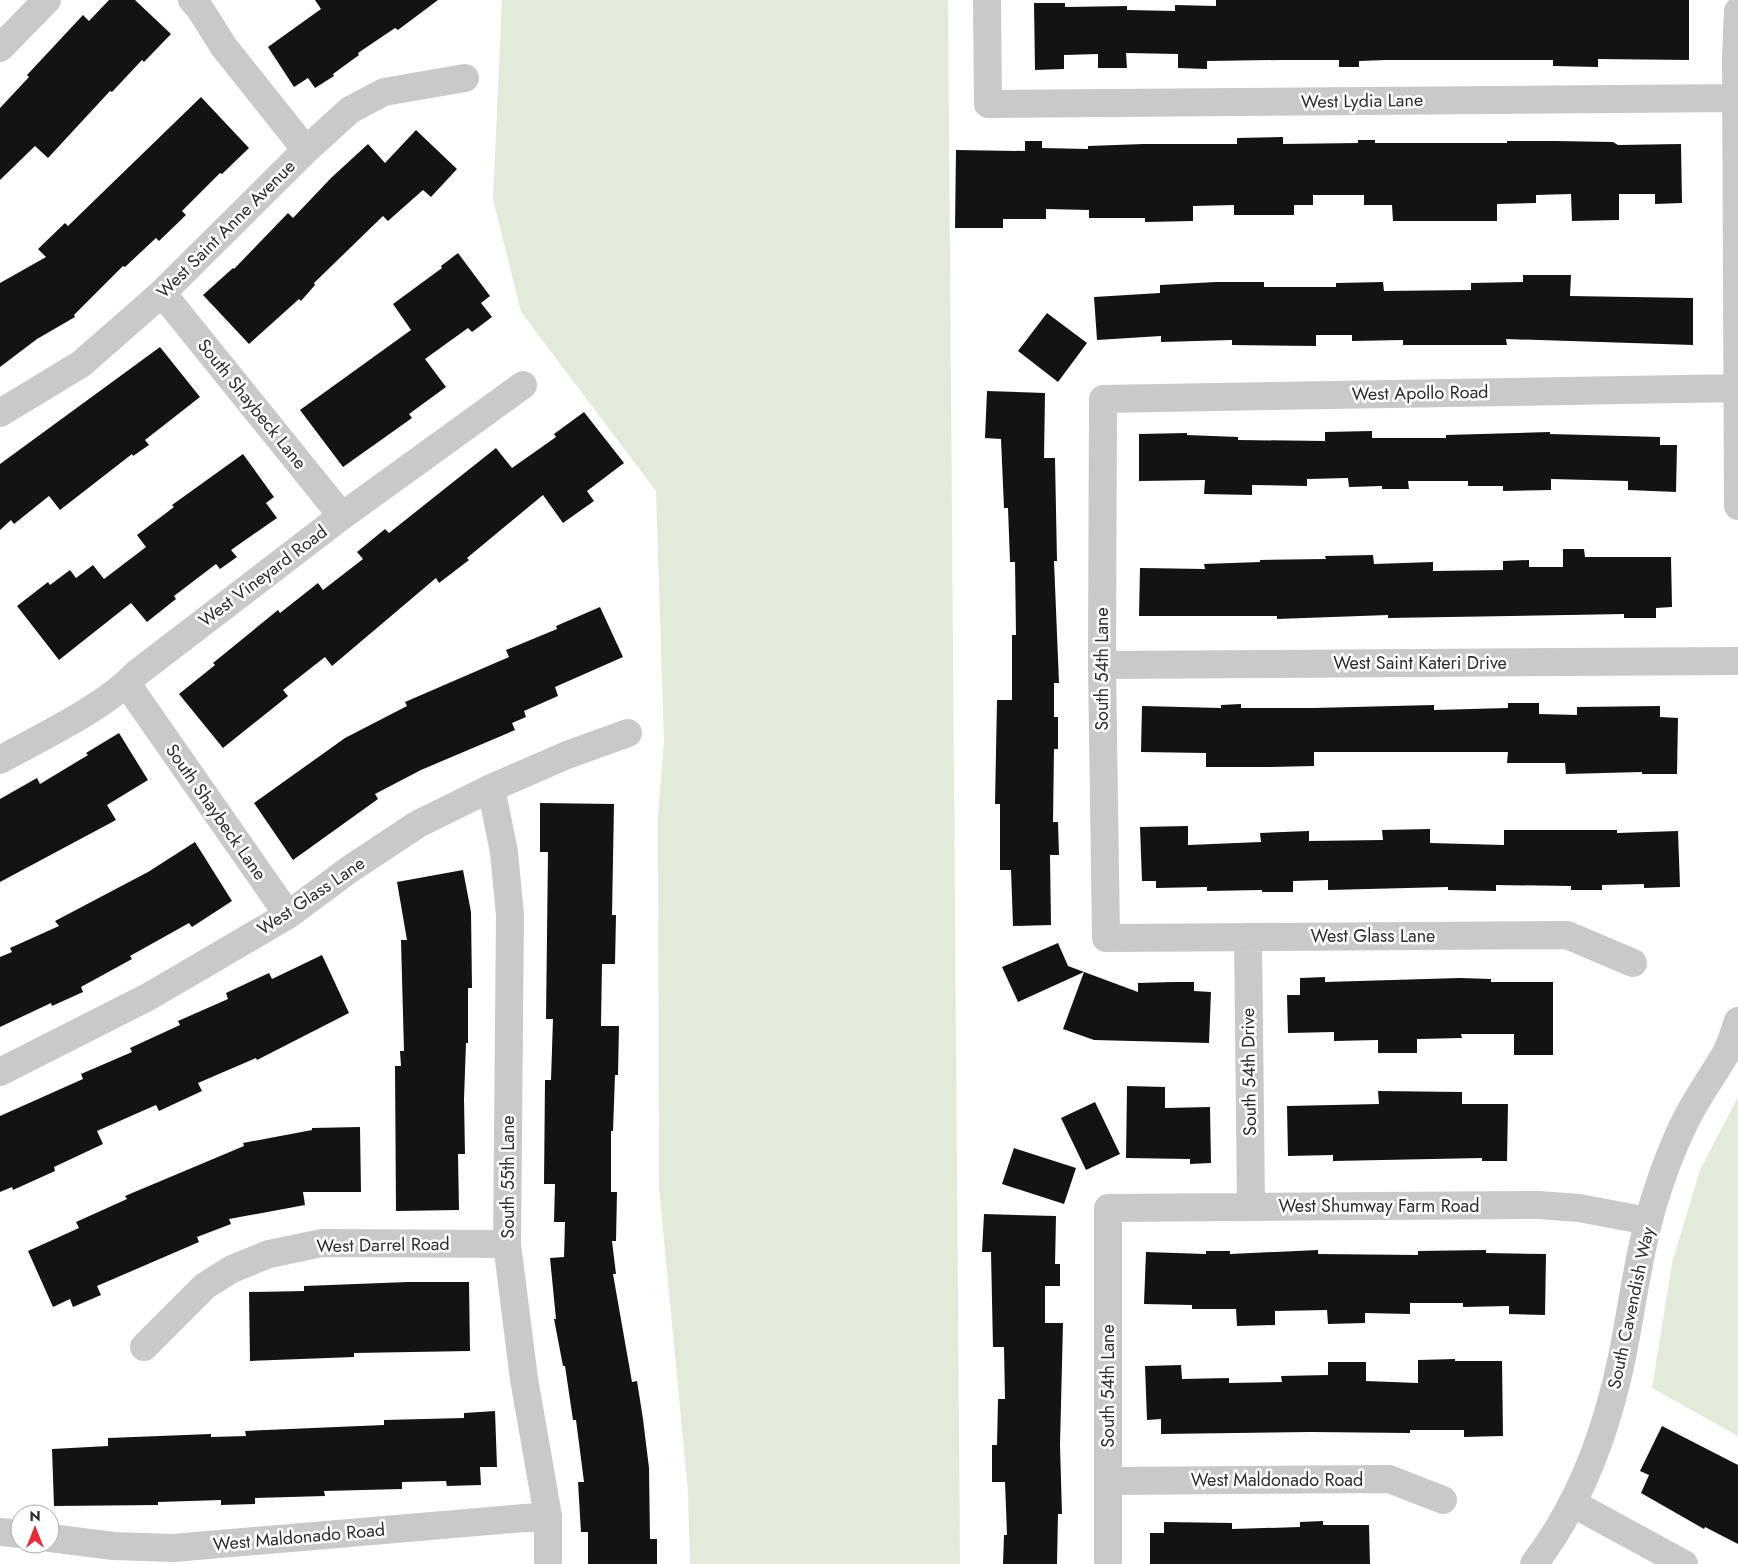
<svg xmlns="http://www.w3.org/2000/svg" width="1738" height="1564" viewBox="0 0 1738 1564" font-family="Jost,sans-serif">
<rect width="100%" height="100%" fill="#fff"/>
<path fill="#e2ead9" d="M 502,0 L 948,0 L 960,1564 L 690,1564 L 688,1492 L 659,1188 L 658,815 L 664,742 L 656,491 L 521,312 L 493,199 Z
M 1738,1097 L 1738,1436 L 1652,1388 L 1672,1263 L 1700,1170 Z"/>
<path fill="#131313" d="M 109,0 L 135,0 L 171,34 L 144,62 L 142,60 L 112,92 L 110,91 L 48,158 L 35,146 L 0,180 L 0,108 L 29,77 L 27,75 L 83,15 L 89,21 Z
M 315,0 L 438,0 L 398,30 L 395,28 L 358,53 L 359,55 L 333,74 L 334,76 L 315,88 L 308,78 L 294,87 L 268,47 L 321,9 Z
M 1216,0 L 1689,0 L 1689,60 L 1598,59 L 1598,67 L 1553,66 L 1553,60 L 1386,60 L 1359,61 L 1359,67 L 1339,67 L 1339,60 L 1280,60 L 1207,61 L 1207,69 L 1178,68 L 1178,54 L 1126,53 L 1127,68 L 1098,68 L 1098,54 L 1064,55 L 1064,69 L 1035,70 L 1034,3 L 1065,3 L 1065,7 L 1127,6 L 1127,10 L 1175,11 L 1175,5 L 1216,6 Z
M 201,97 L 249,148 L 222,174 L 220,173 L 182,211 L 186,215 L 159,241 L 156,238 L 125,267 L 123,266 L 74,315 L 75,317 L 37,339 L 0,367 L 0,283 L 46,257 L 38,249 L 65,223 L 68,226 Z
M 416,130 L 457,169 L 431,197 L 423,190 L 388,221 L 383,216 L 314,283 L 315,285 L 301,301 L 299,299 L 249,344 L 203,295 L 233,268 L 234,269 L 288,213 L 293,218 L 331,178 L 368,144 L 385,163 Z
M 1283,137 L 1283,144 L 1358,143 L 1358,140 L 1375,140 L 1375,143 L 1507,143 L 1507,141 L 1555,141 L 1613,142 L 1618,145 L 1681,144 L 1682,203 L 1655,204 L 1655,194 L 1619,194 L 1619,220 L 1572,221 L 1571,194 L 1536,195 L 1536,203 L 1497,204 L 1497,221 L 1393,221 L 1392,205 L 1364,205 L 1364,195 L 1313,195 L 1313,205 L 1294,205 L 1294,215 L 1234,215 L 1234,205 L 1193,206 L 1193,221 L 1145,222 L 1145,218 L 1089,218 L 1089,210 L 1046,209 L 1046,219 L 1003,219 L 1003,228 L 955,228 L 956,150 L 1025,151 L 1025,141 L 1042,141 L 1042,148 L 1088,149 L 1088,146 L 1143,144 L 1237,144 L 1237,138 Z
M 458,253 L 490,296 L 481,303 L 492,317 L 472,332 L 468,328 L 425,359 L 446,387 L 409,414 L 412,418 L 343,467 L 300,410 L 411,330 L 393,304 L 442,268 L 441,266 Z
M 1523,275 L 1571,275 L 1570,296 L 1693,298 L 1693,345 L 1506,339 L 1507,345 L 1403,345 L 1403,340 L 1352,341 L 1352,335 L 1316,335 L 1316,346 L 1232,345 L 1232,340 L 1161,342 L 1161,336 L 1097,340 L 1094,297 L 1160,293 L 1160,285 L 1216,282 L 1264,282 L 1264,287 L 1336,287 L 1336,283 L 1383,282 L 1384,291 L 1471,290 L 1471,283 L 1523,282 Z
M 1047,313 L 1087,343 L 1058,382 L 1018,351 Z
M 160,347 L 200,397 L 145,440 L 149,445 L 133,456 L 132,454 L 60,510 L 49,496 L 14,524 L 11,520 L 0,530 L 0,464 Z
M 987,391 L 1045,393 L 1044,458 L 1055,458 L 1057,561 L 1054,561 L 1059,683 L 1054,683 L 1054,717 L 1058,717 L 1058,749 L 1054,749 L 1053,822 L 1058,822 L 1059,855 L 1050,855 L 1051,925 L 1013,926 L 1011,870 L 1000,870 L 1000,804 L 995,804 L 997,700 L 1012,700 L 1012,635 L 1016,635 L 1015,562 L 1010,562 L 1008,508 L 1004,508 L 1001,439 L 985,438 Z
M 584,412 L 624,463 L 587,491 L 594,501 L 563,523 L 543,495 L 467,558 L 469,560 L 439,583 L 436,578 L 332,666 L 325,657 L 283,690 L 288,696 L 223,748 L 179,694 L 215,665 L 213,663 L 278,610 L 280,613 L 318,583 L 323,590 L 363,559 L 357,552 L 385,529 L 389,533 L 496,448 L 512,468 L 556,437 L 554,434 Z
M 1372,431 L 1372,438 L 1446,438 L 1446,435 L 1550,432 L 1550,434 L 1660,437 L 1660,445 L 1677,445 L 1676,492 L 1628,490 L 1628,481 L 1551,479 L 1551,490 L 1503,491 L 1503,486 L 1468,486 L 1468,481 L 1408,481 L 1409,489 L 1382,489 L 1382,486 L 1349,487 L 1348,478 L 1307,479 L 1307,486 L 1252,485 L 1252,495 L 1204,494 L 1205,480 L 1139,481 L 1139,434 L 1187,433 L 1187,435 L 1238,437 L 1238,440 L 1325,441 L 1325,432 Z
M 243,454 L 274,497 L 266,503 L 277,518 L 231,550 L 237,557 L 220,569 L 216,564 L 174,596 L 176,599 L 147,622 L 131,603 L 59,660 L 17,606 L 48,582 L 50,585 L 70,570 L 76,578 L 93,565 L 104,579 L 146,547 L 137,535 L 174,507 L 172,505 Z
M 1563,549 L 1584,549 L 1585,557 L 1671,557 L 1672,607 L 1656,608 L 1656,618 L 1624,618 L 1624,614 L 1388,618 L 1388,615 L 1277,619 L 1277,616 L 1139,616 L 1140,568 L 1205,569 L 1204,564 L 1260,562 L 1260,560 L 1326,559 L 1325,556 L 1373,555 L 1374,564 L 1433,562 L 1433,571 L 1503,570 L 1503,561 L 1529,560 L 1529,567 L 1563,567 Z
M 600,607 L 623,657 L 555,687 L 558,696 L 524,711 L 526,717 L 512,723 L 515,730 L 421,770 L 375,794 L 378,799 L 293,860 L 254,803 L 345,738 L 407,706 L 405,702 L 509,657 L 506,650 L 557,629 L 556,626 Z
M 1508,703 L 1539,703 L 1539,714 L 1577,715 L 1577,707 L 1660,706 L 1660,717 L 1678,718 L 1677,774 L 1642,774 L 1642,772 L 1566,774 L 1565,763 L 1507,763 L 1508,752 L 1314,752 L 1314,766 L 1267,767 L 1206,767 L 1206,753 L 1141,752 L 1142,706 L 1221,708 L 1221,705 L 1241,704 L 1241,708 L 1313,708 L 1434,705 L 1434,710 L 1508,708 Z
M 119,733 L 148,780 L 107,805 L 116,820 L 0,882 L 0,799 L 37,778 L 40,784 L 88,755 L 86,753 Z
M 540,803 L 614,804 L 612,915 L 616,915 L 615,964 L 602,964 L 601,1026 L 619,1026 L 618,1075 L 615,1075 L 613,1131 L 611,1131 L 611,1192 L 617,1192 L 616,1241 L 612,1241 L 616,1274 L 613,1274 L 632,1382 L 637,1381 L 643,1419 L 649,1468 L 650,1539 L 657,1539 L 657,1564 L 588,1564 L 588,1532 L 581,1532 L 578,1482 L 584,1482 L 576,1420 L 573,1420 L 565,1366 L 563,1366 L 554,1319 L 556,1319 L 550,1258 L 564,1257 L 565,1222 L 554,1222 L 555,1184 L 544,1184 L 545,1080 L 551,1080 L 553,1019 L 546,1019 L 548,852 L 540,852 Z
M 1188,826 L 1188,845 L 1261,842 L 1260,833 L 1309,831 L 1309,841 L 1383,840 L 1382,830 L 1430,829 L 1430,843 L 1504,845 L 1504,830 L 1617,830 L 1617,833 L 1678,831 L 1680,887 L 1644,888 L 1644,884 L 1602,885 L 1602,890 L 1571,890 L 1571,886 L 1496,885 L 1496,891 L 1448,890 L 1448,887 L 1328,890 L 1328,880 L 1293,881 L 1293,892 L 1262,892 L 1262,890 L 1207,891 L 1207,887 L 1156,888 L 1156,881 L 1142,881 L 1140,827 Z
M 195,842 L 232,901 L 192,927 L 189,923 L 130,956 L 132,959 L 81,987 L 83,992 L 52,1006 L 51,1003 L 0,1027 L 0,957 L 12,952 L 10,948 L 59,926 L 55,921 L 148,872 Z
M 463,870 L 471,912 L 472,988 L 468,988 L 468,1043 L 466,1043 L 464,1099 L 465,1154 L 458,1154 L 459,1210 L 396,1211 L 395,1066 L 401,1066 L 400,1051 L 404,1051 L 401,940 L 407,940 L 397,882 Z
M 1058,943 L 1068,966 L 1138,992 L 1138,983 L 1172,982 L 1194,982 L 1194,991 L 1211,992 L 1209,1043 L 1094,1040 L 1063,1029 L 1084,972 L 1018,1002 L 1002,967 Z
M 322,955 L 349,1013 L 257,1060 L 256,1058 L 198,1083 L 202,1091 L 159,1111 L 156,1105 L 97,1131 L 103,1144 L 54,1167 L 55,1171 L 13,1190 L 12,1187 L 0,1192 L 0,1116 L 83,1079 L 81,1074 L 132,1052 L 130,1048 L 180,1025 L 178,1021 L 228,999 L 226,993 L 269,973 L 272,979 Z
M 1325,977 L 1325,982 L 1460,978 L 1491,979 L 1491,982 L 1553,982 L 1553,1055 L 1514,1055 L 1514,1034 L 1461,1034 L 1462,1038 L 1417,1039 L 1417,1053 L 1378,1053 L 1378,1040 L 1334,1041 L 1334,1032 L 1288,1033 L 1287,995 L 1300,995 L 1300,978 Z
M 1127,1086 L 1165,1087 L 1165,1108 L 1210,1107 L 1211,1163 L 1190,1164 L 1190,1159 L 1126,1158 Z
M 1378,1091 L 1462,1092 L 1462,1104 L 1508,1104 L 1507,1161 L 1482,1161 L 1482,1158 L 1333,1161 L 1333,1155 L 1288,1156 L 1287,1106 L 1379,1104 Z
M 1095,1102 L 1120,1154 L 1086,1170 L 1061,1118 Z
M 360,1127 L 361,1192 L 303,1192 L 305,1205 L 229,1219 L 231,1224 L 197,1237 L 199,1242 L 97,1286 L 101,1295 L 73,1307 L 70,1299 L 53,1307 L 28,1251 L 79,1228 L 76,1222 L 127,1199 L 125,1196 L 244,1146 L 243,1143 L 312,1130 L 312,1128 Z
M 1014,1148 L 1076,1168 L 1064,1204 L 1002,1184 Z
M 984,1214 L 1056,1216 L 1055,1264 L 1060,1264 L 1060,1286 L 1045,1286 L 1045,1323 L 1063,1323 L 1060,1445 L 1062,1514 L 1058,1514 L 1057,1564 L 1003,1564 L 1004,1535 L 1007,1535 L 1005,1482 L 992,1482 L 992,1445 L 997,1445 L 998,1399 L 1005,1399 L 1004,1347 L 993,1347 L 991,1252 L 982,1252 Z
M 1318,1250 L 1318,1254 L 1418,1255 L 1418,1251 L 1486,1250 L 1486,1253 L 1546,1254 L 1545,1315 L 1509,1314 L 1509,1306 L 1463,1307 L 1463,1303 L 1410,1303 L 1410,1314 L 1365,1313 L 1365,1323 L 1328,1324 L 1327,1310 L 1275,1311 L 1275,1325 L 1237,1326 L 1236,1309 L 1192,1309 L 1192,1305 L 1144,1304 L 1146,1252 L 1206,1254 L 1206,1251 L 1230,1251 L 1230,1254 Z
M 408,1282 L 469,1282 L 470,1351 L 354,1353 L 354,1357 L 250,1361 L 249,1292 L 304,1291 L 304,1286 Z
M 1455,1359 L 1455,1361 L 1502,1361 L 1503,1436 L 1464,1437 L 1464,1430 L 1410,1430 L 1410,1433 L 1311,1432 L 1161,1434 L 1161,1419 L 1147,1420 L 1145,1366 L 1181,1365 L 1182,1379 L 1229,1378 L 1229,1383 L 1282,1382 L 1281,1376 L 1328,1375 L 1328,1362 L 1366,1362 L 1366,1381 L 1418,1383 L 1418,1360 Z
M 495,1411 L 497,1467 L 480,1467 L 481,1485 L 447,1486 L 446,1481 L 402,1482 L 402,1489 L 324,1491 L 325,1496 L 255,1498 L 255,1504 L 221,1505 L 221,1500 L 158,1502 L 158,1505 L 54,1506 L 52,1449 L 108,1446 L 108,1438 L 211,1434 L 211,1437 L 246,1436 L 245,1431 L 384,1425 L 384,1420 L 464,1418 L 464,1413 Z
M 1662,1426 L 1738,1465 L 1738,1544 L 1705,1527 L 1704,1529 L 1641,1493 L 1649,1475 L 1640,1471 Z
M 1323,1521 L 1323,1525 L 1369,1525 L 1370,1564 L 1150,1564 L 1150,1533 L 1164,1533 L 1164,1522 L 1232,1523 L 1232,1529 L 1300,1527 L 1300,1522 Z"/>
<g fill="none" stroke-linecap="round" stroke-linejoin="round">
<path stroke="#c9c9c9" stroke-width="28" d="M 192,0 L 200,9 L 224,47 L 306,150
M 987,0 L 988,104 L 1736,98
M 1738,11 L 1736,59 L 1738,506
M 0,48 L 47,0
M 162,293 L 342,516
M 0,413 L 81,364 L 162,293 L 306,150 L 350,110 L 384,92 L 465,78
M 1102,665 L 1738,661
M 127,684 L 288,915
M 0,760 C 43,736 104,708 137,673 L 342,516 L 523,385
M 491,788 L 504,852 L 510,915 L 507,1244 L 524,1379 L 548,1516 L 548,1564
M 1248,937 L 1251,1207
M 1633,963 L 1567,935 L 1106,938 L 1102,665 L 1103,399 L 1738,388
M 0,1072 L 148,997 L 288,915 L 350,869 L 418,824 L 491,788 L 567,755 L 628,733
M 144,1347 L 205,1286 L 232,1269 L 269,1254 L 322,1243 L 507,1244
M 1108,1481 L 1389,1479 L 1443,1500
M 1572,1503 L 1684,1564
M 0,1532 L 20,1534
M 50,1538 L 113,1546 L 173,1548 L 548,1516
M 1108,1564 L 1108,1208 L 1539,1205 L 1579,1208 L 1648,1221
M 1534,1564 C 1580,1504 1607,1430 1622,1357 C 1633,1303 1639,1248 1656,1195 C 1665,1167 1675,1140 1689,1114 C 1700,1093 1714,1074 1726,1053 C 1731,1043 1734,1032 1738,1021"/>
</g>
<g text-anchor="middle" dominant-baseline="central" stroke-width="5" stroke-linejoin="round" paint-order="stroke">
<g font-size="18" fill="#2c2c2c" stroke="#fff">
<text transform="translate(1362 101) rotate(-1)">West Lydia Lane</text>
<text transform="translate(226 229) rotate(-45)">West Saint Anne Avenue</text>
<text transform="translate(1420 393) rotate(-1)">West Apollo Road</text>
<text transform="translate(252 404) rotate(51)">South Shaybeck Lane</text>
<text transform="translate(263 576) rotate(-37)">West Vineyard Road</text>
<text x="1420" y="663">West Saint Kateri Drive</text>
<text transform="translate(1102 669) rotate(-90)">South 54th Lane</text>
<text transform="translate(216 812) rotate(55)">South Shaybeck Lane</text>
<text transform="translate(311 896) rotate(-34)">West Glass Lane</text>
<text x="1373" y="936">West Glass Lane</text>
<text transform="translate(1249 1072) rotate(-91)">South 54th Drive</text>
<text transform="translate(508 1177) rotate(-90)">South 55th Lane</text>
<text x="1379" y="1206">West Shumway Farm Road</text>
<text transform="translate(383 1245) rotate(-1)">West Darrel Road</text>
<text transform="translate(1631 1308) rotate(-78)">South Cavendish Way</text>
<text transform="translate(1108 1386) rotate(-90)">South 54th Lane</text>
<text x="1277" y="1480">West Maldonado Road</text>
<text transform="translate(299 1537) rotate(-5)">West Maldonado Road</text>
</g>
</g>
<g transform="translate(35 1529)"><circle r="24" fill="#ffffff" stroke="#ababab"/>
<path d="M0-4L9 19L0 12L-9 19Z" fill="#e62b36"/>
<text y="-8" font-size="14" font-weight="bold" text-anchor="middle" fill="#2c2c2c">N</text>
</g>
</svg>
